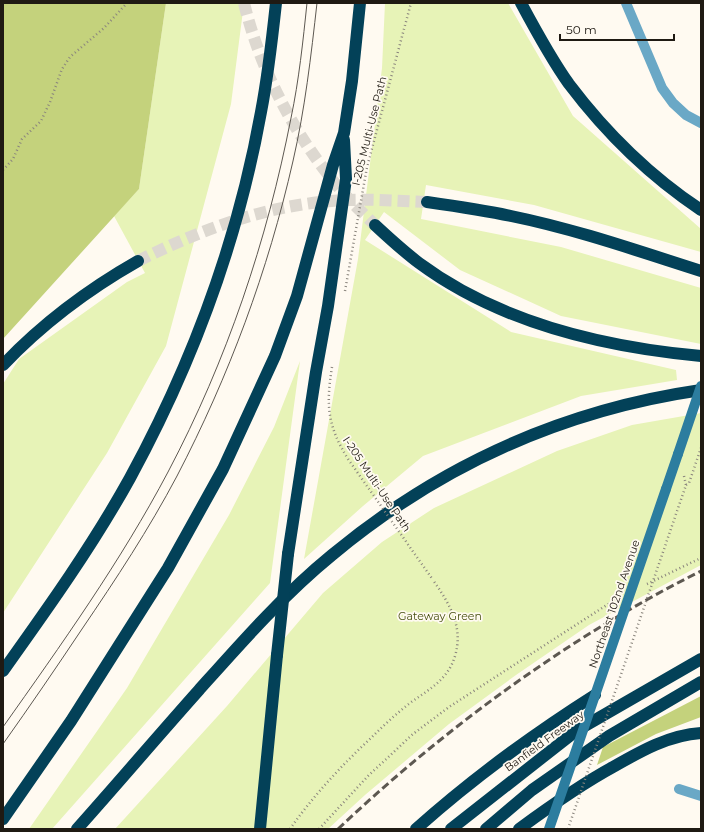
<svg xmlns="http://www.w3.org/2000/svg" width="704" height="832" viewBox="0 0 704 832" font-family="Montserrat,sans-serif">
<rect width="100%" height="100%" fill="#fffaf1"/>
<path fill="#e7f3b7" d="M 166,3 L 244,3 L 231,104 L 166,346 L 107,453 L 3,613 L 3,384 L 19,359 L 127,282 L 145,273 L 114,216 L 139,189 Z
M 385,3 L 508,3 L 573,116 L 701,229 L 701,252 L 534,205 L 426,185 L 421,219 L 561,247 L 701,288 L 701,344 L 561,316 L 460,270 L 384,212 L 365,240 L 511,332 L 676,370 L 677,380 L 581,396 L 423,456 L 363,506 L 304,559 L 358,259 L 382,68 Z
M 300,361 L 270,583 L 52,829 L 29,829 L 127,688 L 229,515 L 274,427 Z
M 701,413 L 701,565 L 589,625 L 516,675 L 449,724 L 365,795 L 328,829 L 115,829 L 227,706 L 323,593 L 382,542 L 434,508 L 557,451 L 632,425 Z"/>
<path fill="#c4d27c" d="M 3,3 L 166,3 L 139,189 L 3,339 Z
M 701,696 L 701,717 L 656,734 L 597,765 L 603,747 Z"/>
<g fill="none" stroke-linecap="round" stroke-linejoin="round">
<path stroke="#ddd8d0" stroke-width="12" stroke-dasharray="12 6" stroke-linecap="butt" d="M 244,3 C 261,73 297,140 345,195 C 354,205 365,215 375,225
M 138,261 C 204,228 272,203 347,200 C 374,199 400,201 427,202"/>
<path stroke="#8a857d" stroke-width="2.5" stroke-dasharray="1 3" stroke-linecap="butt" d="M 3,170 L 13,159 L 22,139 L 41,121 L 50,102 L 62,69 L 70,57 L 104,28 L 127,3
M 345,291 L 367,167 L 411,3
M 332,367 C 326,405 327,425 348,459
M 684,476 L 686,485
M 686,485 L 689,483 L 701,448
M 647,584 L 701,558
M 290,829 C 313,796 342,765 371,738 C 383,726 396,714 410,703 C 428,690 448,680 455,656 C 464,627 449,603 433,580
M 319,829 L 368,776 L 413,734 L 449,707 L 616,599"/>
<path stroke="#6aa8c6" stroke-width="10" d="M 626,3 L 662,88 L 673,103 L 686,115 L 701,123
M 679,789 L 701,796"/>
<path stroke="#2c7d9f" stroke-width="10" d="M 666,489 L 678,454"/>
<path stroke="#034158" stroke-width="12" d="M 521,3 C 536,31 551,59 569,84 C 606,133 650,176 701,210
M 427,202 C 455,206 483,210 511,216 C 575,229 638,251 701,271
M 375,225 C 389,238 403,251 419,263 C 500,323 602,347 701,356
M 3,365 C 43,323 87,290 138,261
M 288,554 L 316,372 L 328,306 L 346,179 L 344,140
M 3,671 C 48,608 93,545 130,478 C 192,364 238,240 261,112 C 268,76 272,40 276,3
M 3,819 L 71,721 L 168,568 L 223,469 L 275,356 L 297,296 L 333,165 L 344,133 L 352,81 L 360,3
M 77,829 C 118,783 158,736 199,690 C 241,643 283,595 332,555 C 439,466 563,410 701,390
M 260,829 L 277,655
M 416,829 C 472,779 532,735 595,695
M 451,829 L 576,731 L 701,659
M 486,829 L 532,790 L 609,736 L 701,682
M 519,829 C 549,807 580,785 613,767 C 641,751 669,735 701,733"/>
<path stroke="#5d5851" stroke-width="1" d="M 3,727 C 61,645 121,561 168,472 C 227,360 267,241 291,118 C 299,80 303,41 307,3
M 3,744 C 30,706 56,668 82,629 C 116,579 149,529 177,476 C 229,376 268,271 293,161 C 305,109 311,56 317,3"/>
<path stroke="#5d5851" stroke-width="3" stroke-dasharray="8 4" stroke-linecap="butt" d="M 338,829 C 445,728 569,637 701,571"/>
<path stroke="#8a857d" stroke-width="2.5" stroke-dasharray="1 3" stroke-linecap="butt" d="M 348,459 L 433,580
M 568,829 L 686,485"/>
<path stroke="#2c7d9f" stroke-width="10" d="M 678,454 L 701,386
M 549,829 L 666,489"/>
<path stroke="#034158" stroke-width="12" d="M 277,655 L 288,554"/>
</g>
<g text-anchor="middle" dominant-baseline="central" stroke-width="3.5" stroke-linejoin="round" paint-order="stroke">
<g font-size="11" fill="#1f1a13" stroke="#fffaf1">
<text transform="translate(369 131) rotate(-76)">I-205 Multi-Use Path</text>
<text transform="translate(377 484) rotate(56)">I-205 Multi-Use Path</text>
<text transform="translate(614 604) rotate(-71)">Northeast 102nd Avenue</text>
<text transform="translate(544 741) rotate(-36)">Banfield Freeway</text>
</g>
<g font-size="11" fill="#4a5213" stroke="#fffaf1">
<text x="440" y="616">Gateway Green</text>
</g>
</g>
<rect width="704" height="832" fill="none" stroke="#1f1a13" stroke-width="8"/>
<path d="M560 34v6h114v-6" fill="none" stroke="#1f1a13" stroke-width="2"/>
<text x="566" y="34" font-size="12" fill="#1f1a13" stroke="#fffaf1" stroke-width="3" paint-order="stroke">50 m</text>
</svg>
